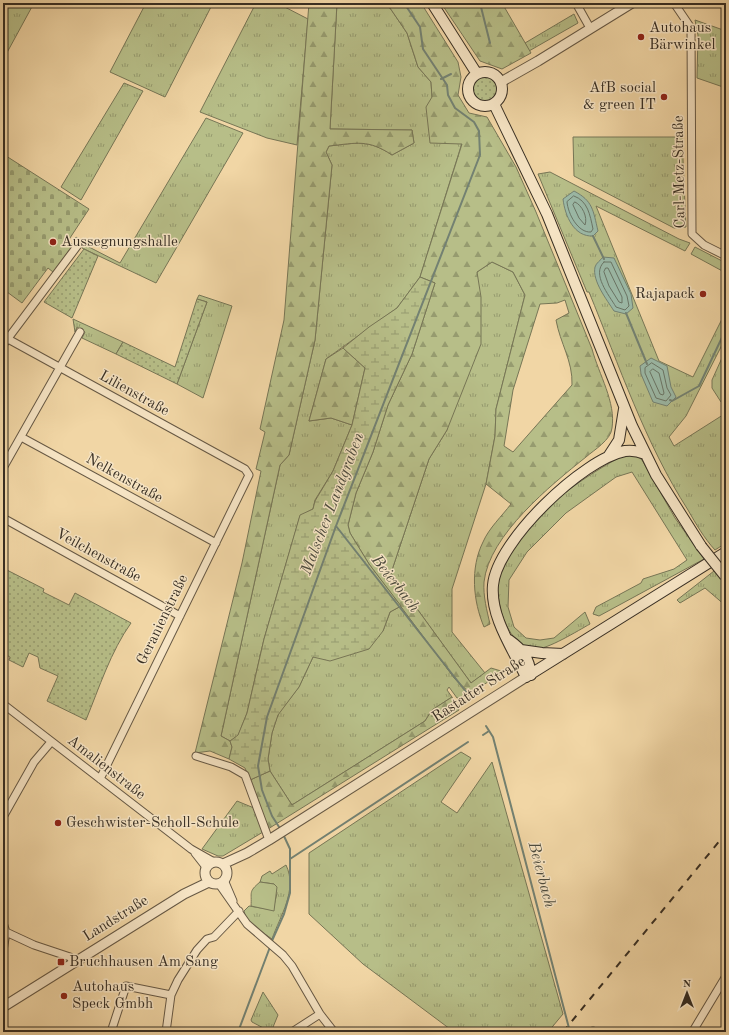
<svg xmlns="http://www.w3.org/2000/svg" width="729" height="1035" viewBox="0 0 729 1035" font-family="'Old Standard TT',serif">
<defs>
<pattern id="grass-tufts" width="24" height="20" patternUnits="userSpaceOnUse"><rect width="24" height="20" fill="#b7be88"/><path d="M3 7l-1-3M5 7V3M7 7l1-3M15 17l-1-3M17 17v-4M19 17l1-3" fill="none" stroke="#969b6f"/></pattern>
<pattern id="forest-firs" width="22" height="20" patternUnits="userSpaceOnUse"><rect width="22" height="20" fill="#b7be88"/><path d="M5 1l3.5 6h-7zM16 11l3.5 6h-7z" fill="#969b6f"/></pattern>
<pattern id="wetland-marsh" width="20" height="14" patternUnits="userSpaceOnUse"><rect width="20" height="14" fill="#b7be88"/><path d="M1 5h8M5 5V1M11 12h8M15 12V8" fill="none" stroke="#969b6f"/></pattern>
<pattern id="cemetery-stones" width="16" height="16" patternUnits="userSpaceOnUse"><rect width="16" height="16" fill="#b7be88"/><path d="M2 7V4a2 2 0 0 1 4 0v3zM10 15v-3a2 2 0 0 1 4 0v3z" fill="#969b6f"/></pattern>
<pattern id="garden-dots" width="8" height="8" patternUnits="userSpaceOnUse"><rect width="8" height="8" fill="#b7be88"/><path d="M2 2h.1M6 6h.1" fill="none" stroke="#969b6f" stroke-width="1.8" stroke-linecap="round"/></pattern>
</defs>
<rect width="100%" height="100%" fill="#f1d6a5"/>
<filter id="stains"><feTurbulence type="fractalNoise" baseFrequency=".005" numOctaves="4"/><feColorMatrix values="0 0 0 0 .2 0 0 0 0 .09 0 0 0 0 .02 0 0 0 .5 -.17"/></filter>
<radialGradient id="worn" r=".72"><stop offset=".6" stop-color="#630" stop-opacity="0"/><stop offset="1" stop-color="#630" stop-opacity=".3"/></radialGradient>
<path fill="url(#grass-tufts)" stroke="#777656" d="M 3,3 L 34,3 L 3,60 Z
M 146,3 L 213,3 L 165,97 L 110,72 Z
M 256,3 L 277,3 L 308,19 L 297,145 L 267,138 L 200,112 Z
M 337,3 L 382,3 L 390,8 L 407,33 L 418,67 L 431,82 L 432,97 L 462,143 L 420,277 L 397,308 L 326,359 L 309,421 L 331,418 L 352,425 L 333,471 L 315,500 L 313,509 L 300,516 L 264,639 L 247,713 L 238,736 L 230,741 L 221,736 L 280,465 L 289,455 L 315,340 L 332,165 L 326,152 L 329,146 C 357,143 368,139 392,155 L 414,143 L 412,130 L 330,129 Z
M 574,14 L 578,23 L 529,51 L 525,43 Z
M 695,20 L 726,31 L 726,88 L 697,78 L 698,35 Z
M 124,83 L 143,91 L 81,200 L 61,187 Z
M 206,118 L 243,133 L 156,283 L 82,248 L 83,245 L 74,240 L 76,237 L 89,247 L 120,263 Z
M 573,137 L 682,137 L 686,227 L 674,228 L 574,176 Z
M 550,172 L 679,239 L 690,243 L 685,251 L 596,206 L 659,361 L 693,377 L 726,311 L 726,337 L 686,416 L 669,437 L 674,446 L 726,413 L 726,526 L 723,528 L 726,530 L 726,543 L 715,550 C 704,538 696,524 688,510 C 645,443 619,365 589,292 L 587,292 L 538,174 Z
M 695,247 L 726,263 L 726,273 L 691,254 Z
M 492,262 L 513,272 L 525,295 L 496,409 L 495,436 L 486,484 L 452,589 L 452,632 L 485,673 L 471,683 L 391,573 L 429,459 L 447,430 L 477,272 Z
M 199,295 L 232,306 L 203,398 L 177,384 L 207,302 L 197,299 Z
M 73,319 L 123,342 L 116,354 L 82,338 L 85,332 L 77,327 L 75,332 Z
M 726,349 L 726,398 L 721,402 L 712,388 L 712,380 Z
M 628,453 L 636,455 L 642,460 L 675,518 L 704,559 L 599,616 L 593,614 L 596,607 L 641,583 L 643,579 L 674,569 L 687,560 L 632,472 L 616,477 L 566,513 L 527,552 L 509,580 L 508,607 L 514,627 L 526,638 L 540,640 L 554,638 L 585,612 L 590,624 C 579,630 547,650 535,649 C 509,648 496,606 498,584 C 500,569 509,552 517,540 C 544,504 589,473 628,453 Z
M 714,571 L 726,583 L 726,606 L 705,588 L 680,603 L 677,600 Z
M 401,606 L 455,679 L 470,695 L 464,698 L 457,698 L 449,687 L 447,690 L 452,697 L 432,710 L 425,721 L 292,805 L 270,771 L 268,759 L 272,733 L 278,714 L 299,687 L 313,657 L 383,631 L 390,612 Z
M 461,752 L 471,758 L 441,802 L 457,813 L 492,762 L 563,1014 L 548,1032 L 454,1032 L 363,964 L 309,914 L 309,853 Z
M 237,801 L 254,808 L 263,832 L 223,856 L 218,856 L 202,849 Z
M 286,865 C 298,890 280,916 272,939 C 263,932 246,925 244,911 L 249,906 L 273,910 L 277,893 L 274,884 L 260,882 L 262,876 L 270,871 L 272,874 Z
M 263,992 L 278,1015 L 271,1032 L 252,1022 L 251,1020 Z"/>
<path fill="url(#forest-firs)" stroke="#777656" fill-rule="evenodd" d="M 309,3 L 337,3 L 330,129 L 412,130 L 414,143 L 392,155 C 368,139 357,143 329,146 L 326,152 L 332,165 L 315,340 L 289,455 L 280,465 L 221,736 L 230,741 L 232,747 L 229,759 L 210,751 L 195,753 L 242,563 L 261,471 L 256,469 L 265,432 L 260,429 L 284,320 Z
M 382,3 L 421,3 L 458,62 L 461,77 L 458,95 L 469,113 L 487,117 L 516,167 L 536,212 L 592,349 C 599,375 616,402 612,428 C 611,440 594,450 586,457 C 551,485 489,535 484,582 C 483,596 487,611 490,624 L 484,627 C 473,601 470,568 483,542 C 489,528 502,516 511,504 L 486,484 L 495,436 L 496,409 L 525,295 L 513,272 L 492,262 L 477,272 L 481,297 L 481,344 L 447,430 L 429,459 L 391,573 L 471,683 L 491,668 L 501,671 L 501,674 L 470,693 L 455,679 L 369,564 L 350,533 L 348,525 L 356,493 L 373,452 L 388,405 L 412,354 L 435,283 L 420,277 L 462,144 L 430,143 L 426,107 L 432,97 L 431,82 L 418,67 L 407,33 L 390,8 ZM 565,300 L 569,313 L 556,320 C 560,343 573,361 572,385 L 513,452 L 504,446 L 513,390 L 540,304 L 557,303 Z
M 441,3 L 502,3 L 531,53 L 502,69 L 480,61 Z
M 343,348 L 365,368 L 352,425 L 331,418 L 309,421 L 326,359 Z
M 452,697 L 459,710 L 268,829 L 250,780 L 270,771 L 292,805 L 425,721 L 432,710 Z"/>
<path fill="url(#wetland-marsh)" stroke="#777656" d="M 420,277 L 435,283 L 412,354 L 388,405 L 373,452 L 356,493 L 348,525 L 350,533 L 369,564 L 401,606 L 390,612 L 383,631 L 369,649 L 330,661 L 313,657 L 299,687 L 278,715 L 272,733 L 268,759 L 270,771 L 250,780 L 245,768 L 229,759 L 232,747 L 230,741 L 238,735 L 247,713 L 264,639 L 300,515 L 313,509 L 315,501 L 333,471 L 352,425 L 365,368 L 343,348 L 369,327 L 397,308 Z"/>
<path fill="url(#cemetery-stones)" stroke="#777656" d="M 3,154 L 89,209 L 68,241 L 73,245 L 53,272 L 48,268 L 22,303 L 3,289 Z"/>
<path fill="url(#garden-dots)" stroke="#777656" d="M472 89a13 13 0 1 1 26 0a13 13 0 1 1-26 0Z
M 84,249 L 98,256 L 72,318 L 44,302 Z
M 197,299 L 207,302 L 177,384 L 116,354 L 123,342 L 175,367 Z
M 3,568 L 44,589 L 43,592 L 69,605 L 75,593 L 131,623 C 111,651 99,688 86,720 L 47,701 L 58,676 L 40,668 L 38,657 L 29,653 L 23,667 L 9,660 L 10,657 L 3,653 Z"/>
<path fill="#b7be88" stroke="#777656" d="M 260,882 L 274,884 L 277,887 L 274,911 L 251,906 C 252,892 248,892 260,882 Z"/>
<path fill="#9bb9a7" stroke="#738172" d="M 574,191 C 593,201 593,210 598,231 L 593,236 C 574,237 565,216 563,199 Z
M 603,257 L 614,258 L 631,294 L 633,308 L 626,314 L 614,311 C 607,300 592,281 595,267 C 596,263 601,260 603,257 Z
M 651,358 L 667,366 L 671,387 L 676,397 L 667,406 L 653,402 L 641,374 L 640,366 Z"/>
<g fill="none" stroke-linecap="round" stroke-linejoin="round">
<path stroke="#697465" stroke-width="1" d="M 574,196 C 588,201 590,215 593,229 L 591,232 C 578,233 568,214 567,202 Z
M 575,202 C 582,205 588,217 585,225 L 579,218 L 573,205 Z
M 604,262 L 611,262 L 627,296 L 629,306 L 625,310 L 616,307 C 609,295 591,274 604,262 Z
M 606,268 L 608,268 L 622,297 L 622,303 L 619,302 L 609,286 L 604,272 Z
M 652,363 L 663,370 L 667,388 L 671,395 L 666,401 L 656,398 L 645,373 L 645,368 Z
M 653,369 L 659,373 L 664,393 L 663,395 L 660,394 L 650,372 Z"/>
<path stroke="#738172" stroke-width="2" d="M 480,3 L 490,43
M 441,79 L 451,74
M 593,236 L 604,259
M 626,313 L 647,364
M 670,400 L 672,401 L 699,386 L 726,329
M 336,526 L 467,693
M 486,726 L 493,737 L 570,1032
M 483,735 L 489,731
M 281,830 L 272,816 L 262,790 L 258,766 L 267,717 L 336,526 L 480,155 L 479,131 L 474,122 L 455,108 L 448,95 L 447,85 L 423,49 L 420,27 L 404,3
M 290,859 L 468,742
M 271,943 L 284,914 L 290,893 L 290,849 L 283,834
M 238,1032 L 270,947"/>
<defs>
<path id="minor" d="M 576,3 L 590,28
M 674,3 L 691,28 L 692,234 L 704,245 L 726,256
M 8,339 L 245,469 L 249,475 L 100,779
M 3,345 L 78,245
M 21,437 L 216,543
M 3,468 L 80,332
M 3,518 L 180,616
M 3,704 L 191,849 L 214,862
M 196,756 L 231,767 L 245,775 L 269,840
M 3,817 L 34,762 L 51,742
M 195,853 L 206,867
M 224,880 L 233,901
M 219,884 L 247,924 L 283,955 L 292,966 L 320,1014 L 334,1032
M 3,923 L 6,932 L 3,951
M 6,932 L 34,945 L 70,957 L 73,962
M 593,1031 L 594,1032
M 693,1031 L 726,976
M 111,1032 L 126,986 L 171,995
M 166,1032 L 171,995 L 178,980 L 197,950 L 207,939 L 214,937 L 239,911
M 292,1032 L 320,1014
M 684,1032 L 717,1032"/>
<path id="tertiary" d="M 501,82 L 538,61 L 632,3
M205 873a11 11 0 1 1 22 0a11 11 0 1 1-22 0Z
M 223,864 L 247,853 L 269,840 L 526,677
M 3,1007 L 184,894 L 209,882"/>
<path id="secondary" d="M 432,3 L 477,74
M468 89a17 17 0 1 1 34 0a17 17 0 1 1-34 0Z
M 494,104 L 547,214 L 632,426 L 656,475 L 701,546
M 645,454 C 638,451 632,450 625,451 C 583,459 497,541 493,585 C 490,617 513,649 526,677 L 726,552
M 608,457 L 619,440 L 624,409
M 509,640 C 523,650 529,658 531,675
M 521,650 L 542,653 L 563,654"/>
</defs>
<use href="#minor" stroke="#665844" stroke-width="9"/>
<use href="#tertiary" stroke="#665844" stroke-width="11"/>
<use href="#secondary" stroke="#372e23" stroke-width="12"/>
<use href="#minor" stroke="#f6e4c4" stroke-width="7"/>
<use href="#tertiary" stroke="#f6e4c4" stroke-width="9"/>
<use href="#secondary" stroke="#f6e4c4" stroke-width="10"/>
<path stroke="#372e23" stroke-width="2" stroke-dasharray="7 7" stroke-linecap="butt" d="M 563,1032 L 726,833"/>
<defs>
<path id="secondary-bridge" d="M 701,546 L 725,576"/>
</defs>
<use href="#secondary-bridge" stroke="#372e23" stroke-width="12" stroke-linecap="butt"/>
<use href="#secondary-bridge" stroke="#f6e4c4" stroke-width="10"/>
</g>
<g fill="#8f2418" stroke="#f6e4c4" stroke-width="1.5">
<circle cx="641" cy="37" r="4"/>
<circle cx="664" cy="97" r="4"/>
<circle cx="53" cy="242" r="4"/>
<circle cx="703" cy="294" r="4"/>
<circle cx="58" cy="823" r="4"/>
<rect x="57" y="958" width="8" height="8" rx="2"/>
<circle cx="64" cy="996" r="4"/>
</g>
<g text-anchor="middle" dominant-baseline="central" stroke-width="3" stroke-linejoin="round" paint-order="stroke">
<g font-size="15" fill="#372e23" stroke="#f6e4c4" text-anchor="start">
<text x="649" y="28">Autohaus<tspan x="649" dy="17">Bärwinkel</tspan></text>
<text x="656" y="88" text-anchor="end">AfB social<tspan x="656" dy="17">&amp; green IT</tspan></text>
<text x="61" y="242">Aussegnungshalle</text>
<text x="695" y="294" text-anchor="end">Rajapack</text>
<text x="66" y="823">Geschwister-Scholl-Schule</text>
<text x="69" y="962">Bruchhausen Am Sang</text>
<text x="72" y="987">Autohaus<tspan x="72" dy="17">Speck Gmbh</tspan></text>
</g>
<g font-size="15" fill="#372e23" stroke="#f6e4c4">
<text transform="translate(680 172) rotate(-91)">Carl-Metz-Straße</text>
<text transform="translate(134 394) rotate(29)">Lilienstraße</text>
<text transform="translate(124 479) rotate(29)">Nelkenstraße</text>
<text transform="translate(98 556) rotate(29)">Veilchenstraße</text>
<text transform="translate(163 620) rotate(-64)">Geranienstraße</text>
<text transform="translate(479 690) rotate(-33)">Rastatter Straße</text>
<text transform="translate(106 768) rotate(38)">Amalienstraße</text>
<text transform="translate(116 919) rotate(-32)">Landstraße</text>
</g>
<g font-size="16" font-style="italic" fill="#4b4a3d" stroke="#f6e4c4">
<text transform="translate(333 504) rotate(-69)">Malscher Landgraben</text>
<text transform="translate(395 584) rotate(52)">Beierbach</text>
<text transform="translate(541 875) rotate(75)">Beierbach</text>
</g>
</g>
<rect width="729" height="1035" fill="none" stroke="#f1d6a5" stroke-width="16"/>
<rect x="4" y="4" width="721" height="1027" fill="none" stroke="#372e23" stroke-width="2"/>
<rect x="8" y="8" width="713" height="1019" fill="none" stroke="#372e23"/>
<g transform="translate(687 993)" stroke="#f6e4c4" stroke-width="3" paint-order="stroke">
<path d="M0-3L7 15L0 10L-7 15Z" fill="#372e23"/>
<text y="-6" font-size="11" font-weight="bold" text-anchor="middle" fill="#372e23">N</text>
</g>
<rect width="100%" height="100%" filter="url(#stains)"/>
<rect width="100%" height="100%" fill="url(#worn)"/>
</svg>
